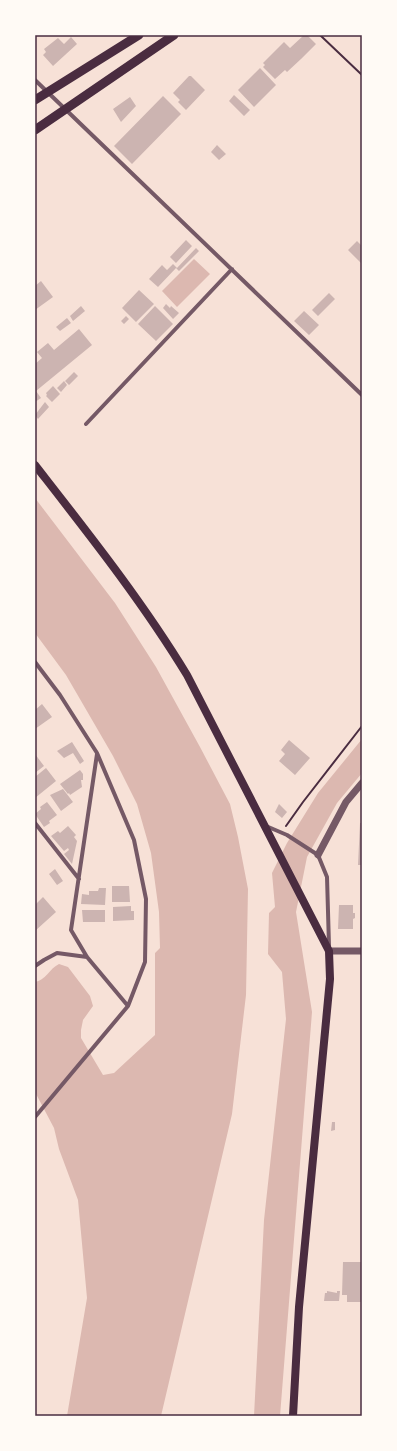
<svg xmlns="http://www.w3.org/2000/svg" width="397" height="1451" viewBox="0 0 397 1451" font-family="'PT Serif',serif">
<rect width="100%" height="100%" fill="#f7e1d7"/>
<path fill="#dcb8b0" d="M 194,259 L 210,274 L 177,307 L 162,291 Z
M 35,498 L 115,603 L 156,667 L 200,747 L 230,804 L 238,837 L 248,889 L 246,995 L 232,1114 L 161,1416 L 67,1416 L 87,1298 L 78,1200 L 59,1149 L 54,1128 L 35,1092 L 35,982 C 45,981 50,968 59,964 L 68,967 L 90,996 L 93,1006 L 83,1020 L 81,1030 L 81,1038 L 103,1075 L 114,1073 L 155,1035 L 155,953 L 160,948 L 159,912 L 151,853 L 137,804 L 113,756 L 66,675 L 35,633 Z
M 362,739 L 362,773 L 337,803 L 307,857 L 296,912 L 312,1012 L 280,1416 L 254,1416 L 264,1220 L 286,1019 L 282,972 L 268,954 L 269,913 L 275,907 L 272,873 L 287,843 L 318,793 Z"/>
<path fill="#ccb4b1" d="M 304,35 L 307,35 L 316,44 L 301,59 L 293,50 L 301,59 L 287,72 L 285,70 L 275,79 L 263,67 L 265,65 L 263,63 L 284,42 L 290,48 Z
M 71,37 L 77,44 L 53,66 L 43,55 L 46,52 L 44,49 L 58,38 L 64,44 Z
M 260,68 L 276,85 L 254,107 L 238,90 Z
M 189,76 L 191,76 L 205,90 L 186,110 L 178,102 L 180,100 L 173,93 Z
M 234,95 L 250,110 L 244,116 L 229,101 Z
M 163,96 L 181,114 L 132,164 L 114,146 Z
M 130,97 L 136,106 L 121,122 L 113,109 Z
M 217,145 L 226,154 L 219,160 L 211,152 Z
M 186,240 L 192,246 L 176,263 L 170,257 Z
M 357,241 L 362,246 L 362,264 L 348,250 Z
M 196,248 L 199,251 L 179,271 L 176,268 L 158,287 L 149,279 L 162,265 L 167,270 L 173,264 L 177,268 Z
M 41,281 L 53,297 L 35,310 L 35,286 Z
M 139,290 L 154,304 L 136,322 L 122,308 Z
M 329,293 L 335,299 L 318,316 L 312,310 Z
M 166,304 L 170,308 L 171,306 L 179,313 L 173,319 L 163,308 Z
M 81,306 L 85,311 L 73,321 L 70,316 Z
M 155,306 L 173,324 L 156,341 L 138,324 Z
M 304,311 L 319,325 L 309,335 L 294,321 Z
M 126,316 L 129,319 L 124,324 L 121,321 Z
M 67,318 L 71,323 L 60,331 L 56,327 Z
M 79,329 L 92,345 L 36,391 L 41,398 L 35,402 L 35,364 L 42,358 L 37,352 L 48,343 L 54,350 Z
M 74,372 L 78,376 L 69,385 L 65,381 Z
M 64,381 L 67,385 L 61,392 L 57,388 Z
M 53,386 L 60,394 L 52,402 L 46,396 L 47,395 L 46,393 Z
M 45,402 L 49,407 L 38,419 L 35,415 Z
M 42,704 L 52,717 L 35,729 L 35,710 Z
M 289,740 L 310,758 L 295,775 L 279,761 L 285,754 L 281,750 Z
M 72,742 L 84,761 L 80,764 L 73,753 L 64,758 L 57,751 Z
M 35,754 L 44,766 L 35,773 Z
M 46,768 L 56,781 L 35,798 L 35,777 Z
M 80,770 L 83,774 L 83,780 L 81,780 L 82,787 L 70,795 L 69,793 L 68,794 L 60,784 Z
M 63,789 L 73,802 L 61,811 L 50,795 Z
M 47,802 L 57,815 L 49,821 L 50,823 L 44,827 L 35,814 L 41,809 L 40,807 Z
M 279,804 L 287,812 L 282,818 L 275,812 Z
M 360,823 L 362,823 L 362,865 L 358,865 Z
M 68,826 L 76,835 L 74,837 L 77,841 L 72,864 L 64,854 L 69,850 L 68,848 L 64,851 L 51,836 L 58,831 L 60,833 Z
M 55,869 L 63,881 L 57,885 L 49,874 Z
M 112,886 L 129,886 L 130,902 L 112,902 Z
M 99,888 L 106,888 L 105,905 L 81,904 L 82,894 L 89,895 L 89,891 L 98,891 Z
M 43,897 L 56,912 L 35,931 L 35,905 Z
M 339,905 L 353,905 L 353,913 L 355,913 L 355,918 L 353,919 L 353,929 L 338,929 Z
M 131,906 L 131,911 L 134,911 L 134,920 L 113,921 L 113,907 Z
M 82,910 L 105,910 L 105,922 L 83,922 Z
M 332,1122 L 335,1122 L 335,1130 L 331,1131 Z
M 343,1262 L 362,1262 L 362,1302 L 347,1302 L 347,1295 L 342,1295 Z
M 327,1291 L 337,1293 L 337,1291 L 340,1291 L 339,1301 L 324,1301 L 325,1293 L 327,1293 Z"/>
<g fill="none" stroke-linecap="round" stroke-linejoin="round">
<path stroke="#4a2c40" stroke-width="2" d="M 320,35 L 362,75
M 286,826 L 303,802 L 362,726"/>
<path stroke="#755966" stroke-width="4" d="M 35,80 L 362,395
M 86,424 L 232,269
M 35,662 L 60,695 L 97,753 L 134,840 L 146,899 L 145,962 L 128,1006 L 35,1117
M 97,754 L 71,930 L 87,957 L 128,1006
M 35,823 L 79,879
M 266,826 L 287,835 L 318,855 L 327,877 L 329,946
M 35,966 L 44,960 L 57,953 L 87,957"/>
<path stroke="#755966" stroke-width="7" d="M 318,855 L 346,802 L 362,783
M 329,951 L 362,951"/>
<path stroke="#4a2c40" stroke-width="8" d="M 35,465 C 88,533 142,601 187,675 L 329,951 L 330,979 L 299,1307 L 293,1416"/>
<path stroke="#4a2c40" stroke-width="9" d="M 35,100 L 139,35
M 35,130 L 174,35"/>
</g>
<rect width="397" height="1451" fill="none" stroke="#fffaf5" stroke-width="72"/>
<rect x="36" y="36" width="325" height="1379" fill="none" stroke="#4a2c40" stroke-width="1.5"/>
</svg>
